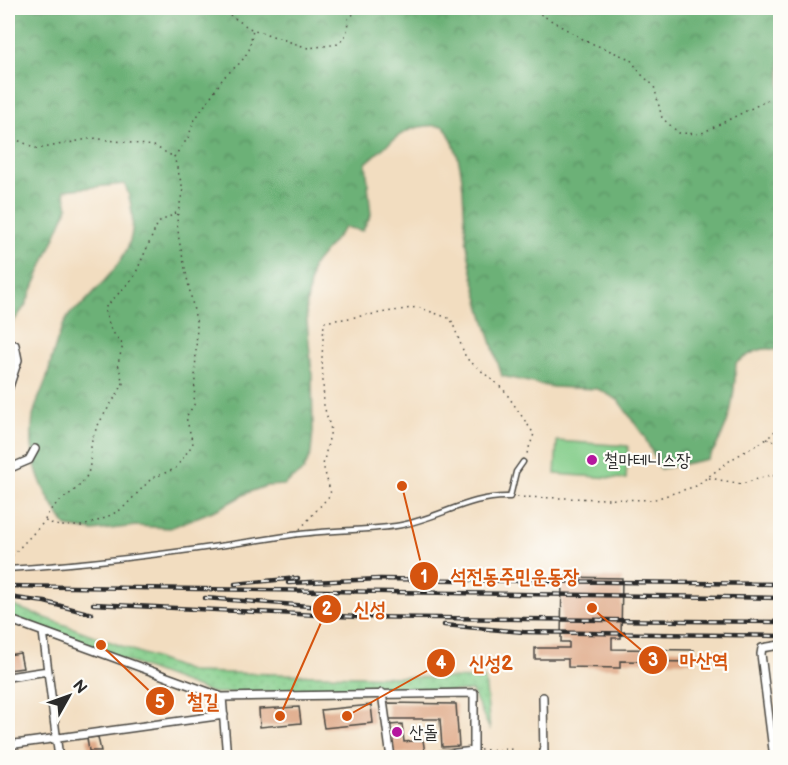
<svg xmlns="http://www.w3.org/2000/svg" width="788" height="765" viewBox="0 0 788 765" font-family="'Balsamiq Sans','Poor Story',sans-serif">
<defs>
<pattern id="green-dots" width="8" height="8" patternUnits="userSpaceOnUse" patternTransform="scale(1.5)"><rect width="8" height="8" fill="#85ce8b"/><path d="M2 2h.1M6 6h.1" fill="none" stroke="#73b178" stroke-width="1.8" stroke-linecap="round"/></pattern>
<pattern id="forest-crowns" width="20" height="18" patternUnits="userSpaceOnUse" patternTransform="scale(1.5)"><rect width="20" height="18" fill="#6cb177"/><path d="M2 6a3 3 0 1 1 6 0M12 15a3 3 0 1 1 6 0" fill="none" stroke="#599062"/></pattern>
</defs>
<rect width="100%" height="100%" fill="#fdfcf7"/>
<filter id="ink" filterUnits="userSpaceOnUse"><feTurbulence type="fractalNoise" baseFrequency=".0167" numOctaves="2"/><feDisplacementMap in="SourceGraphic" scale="12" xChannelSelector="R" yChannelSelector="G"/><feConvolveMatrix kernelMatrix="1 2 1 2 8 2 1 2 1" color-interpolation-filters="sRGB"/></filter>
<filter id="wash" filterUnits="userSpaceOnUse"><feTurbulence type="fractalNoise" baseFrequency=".008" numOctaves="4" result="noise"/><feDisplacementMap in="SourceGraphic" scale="24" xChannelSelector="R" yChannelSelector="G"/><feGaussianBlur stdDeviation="1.35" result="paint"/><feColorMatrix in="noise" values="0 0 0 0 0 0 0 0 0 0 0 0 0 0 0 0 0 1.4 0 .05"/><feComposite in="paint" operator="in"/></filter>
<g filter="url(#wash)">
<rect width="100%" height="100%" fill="#f2ddc0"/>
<path fill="url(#green-dots)" stroke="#587c5b" stroke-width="1.5" d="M 8,604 L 192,672 L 485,679 L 490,730 L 472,691 L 212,693 L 8,617 Z"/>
<path fill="url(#forest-crowns)" stroke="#4c6e51" stroke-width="1.5" d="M 8,8 L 780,8 L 780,352 C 765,343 749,354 736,363 C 734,402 731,426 708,459 L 660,469 L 644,436 L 618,400 L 598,389 L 551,387 L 502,376 C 489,335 475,293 468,251 C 460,207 470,165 444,126 C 406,122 393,140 366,163 L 371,215 L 362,231 L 345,227 L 312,267 L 306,310 L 312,375 L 313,431 L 311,453 L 304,470 L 284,485 L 266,486 L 247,493 L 220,508 L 170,528 L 136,526 L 93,531 L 67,527 C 42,493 27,461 33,417 C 35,403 44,388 48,374 C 51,359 60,326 70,314 C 74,310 80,307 84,303 C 122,262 146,241 125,184 L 64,190 L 68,207 L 25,306 L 8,329 Z"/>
<path fill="#85ce8b" stroke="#587c5b" stroke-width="1.5" d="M 557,441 L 628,446 L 626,479 L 555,474 Z"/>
<g id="blocks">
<path fill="#dda37f" d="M 562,577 L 622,578 L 621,638 L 612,638 L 612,649 L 694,650 L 694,662 L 620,661 L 620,668 L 568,667 L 568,659 L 535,659 L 535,648 L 569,648 L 569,642 L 561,642 Z
M 20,653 L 23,668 L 8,670 L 8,655 Z
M 387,703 L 456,704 L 459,746 L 442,747 L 440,719 L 389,719 Z
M 371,705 L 373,723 L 324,728 L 321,710 Z
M 299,707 L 301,723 L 260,727 L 259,709 Z
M 402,724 L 404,742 L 423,740 L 425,753 L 393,754 L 390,725 Z
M 98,737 L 101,751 L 89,751 L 87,738 Z"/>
</g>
</g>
<g filter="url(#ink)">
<use href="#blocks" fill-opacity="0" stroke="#494641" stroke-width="1.5"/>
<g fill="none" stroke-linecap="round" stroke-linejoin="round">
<defs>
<path id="service" d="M 8,569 C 103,563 198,550 292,535 C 327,530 362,531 396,526 C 436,520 470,495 510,497 L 516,472 L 523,462"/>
<path id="minor" d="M 8,345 L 15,345 L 18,360 L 8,390
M 8,469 L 29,460 L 35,449
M 8,619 L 222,697 L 474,693 L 474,751 L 411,758
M 43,632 L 59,758
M 8,677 L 48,671
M 382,693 L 391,758
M 222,697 L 227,758
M 543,697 L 544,758
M 8,745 L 224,715
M 774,758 L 761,654 L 762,648 L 780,645"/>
</defs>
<use href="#service" stroke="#494641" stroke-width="7"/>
<use href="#minor" stroke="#494641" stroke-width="10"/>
<path stroke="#494641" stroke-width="1.5" stroke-dasharray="1.5 4.5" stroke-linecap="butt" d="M 220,8 L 249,28 L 308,48 L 339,44 L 347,33 L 348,19 L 360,8
M 530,8 L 586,41 L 630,59 L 642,75 L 654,86 L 662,118 L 679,133 L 700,134 L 780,94
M 8,136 L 38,149 L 93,138 L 154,146 L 174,157
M 767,439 L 780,443
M 709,478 L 742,484 L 770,475 L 780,477
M 517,497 L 652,500 L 696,486 L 732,459 L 767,439 L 780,426
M 45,520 C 52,499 80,494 88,473 C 92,462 89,449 93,437 C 99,419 114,401 123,384 L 118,363 L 123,345 L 111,330 L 104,309 L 134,277 L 158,223 L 176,213
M 300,529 L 331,494 L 323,465 L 331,430 L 324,406 L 322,358 L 324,322 L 418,307 L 451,319 L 466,358 L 504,390 L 534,434 L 526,456
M 8,560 L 45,521 L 59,526 L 83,526 L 103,519 L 122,509 L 152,478 L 175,469 L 193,444 L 186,417 L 194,405 L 197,325 L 179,240 L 177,218 L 183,189 L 174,157 L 188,138 L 194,121 L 224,77 L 241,62 L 249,50 L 253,29
M 480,750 L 516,749"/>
<use href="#service" stroke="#fff" stroke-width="4"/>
<use href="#minor" stroke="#fff" stroke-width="7"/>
<defs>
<path id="rail" d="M 288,583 L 380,579 L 780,584
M 235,584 L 298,578
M 8,586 L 780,598
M 8,597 L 45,602 L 92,614
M 205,598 L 322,607
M 93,604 L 358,617 L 780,622
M 444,625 L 523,632 L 780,636"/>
</defs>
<use href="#rail" stroke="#2b2b2b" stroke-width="4.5"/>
<use href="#rail" stroke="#fdfcf7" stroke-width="2" stroke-dasharray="7" stroke-linecap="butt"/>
</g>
</g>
<g fill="#b5179e" stroke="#fdfcf7" stroke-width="2">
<circle cx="592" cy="460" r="6"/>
<circle cx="397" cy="732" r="6"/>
</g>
<g text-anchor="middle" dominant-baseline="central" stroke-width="4.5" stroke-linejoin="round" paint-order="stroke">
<g font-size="18" fill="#2b2b2b" stroke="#fdfcf7" text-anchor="start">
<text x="604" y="460">철마테니스장</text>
<text x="409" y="732">산돌</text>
</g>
</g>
<path fill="none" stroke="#d5540f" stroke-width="2" d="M402 486L424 576M280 716L327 609M592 608L653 660M347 716L441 663M101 645L160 701"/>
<g fill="#d5540f" stroke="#fdfcf7" stroke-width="2">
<circle cx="402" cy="486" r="6"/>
<circle cx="280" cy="716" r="6"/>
<circle cx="592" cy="608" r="6"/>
<circle cx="347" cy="716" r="6"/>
<circle cx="101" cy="645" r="6"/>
<circle cx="424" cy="576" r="15"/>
<circle cx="327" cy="609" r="15"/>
<circle cx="653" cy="660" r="15"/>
<circle cx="441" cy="663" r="15"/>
<circle cx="160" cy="701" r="15"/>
</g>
<g font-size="18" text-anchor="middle" font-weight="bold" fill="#fff">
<text x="424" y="583">1</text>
<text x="327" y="615">2</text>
<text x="653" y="666">3</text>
<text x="441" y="669">4</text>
<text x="160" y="708">5</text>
</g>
<g font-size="20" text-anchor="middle" font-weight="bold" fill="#d5540f" stroke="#fdfcf7" stroke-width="4.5" stroke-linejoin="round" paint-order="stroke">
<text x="515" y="583">석전동주민운동장</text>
<text x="370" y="616">신성</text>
<text x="704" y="667">마산역</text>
<text x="491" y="670">신성2</text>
<text x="203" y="708">철길</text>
</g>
<rect width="788" height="765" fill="none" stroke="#fdfcf7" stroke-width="30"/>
<g transform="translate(69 696) rotate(50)" stroke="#fdfcf7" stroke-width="4.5" paint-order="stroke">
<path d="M0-4.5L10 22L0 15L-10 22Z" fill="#2b2b2b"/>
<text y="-9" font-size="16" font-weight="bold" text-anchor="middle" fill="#2b2b2b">N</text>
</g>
</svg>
